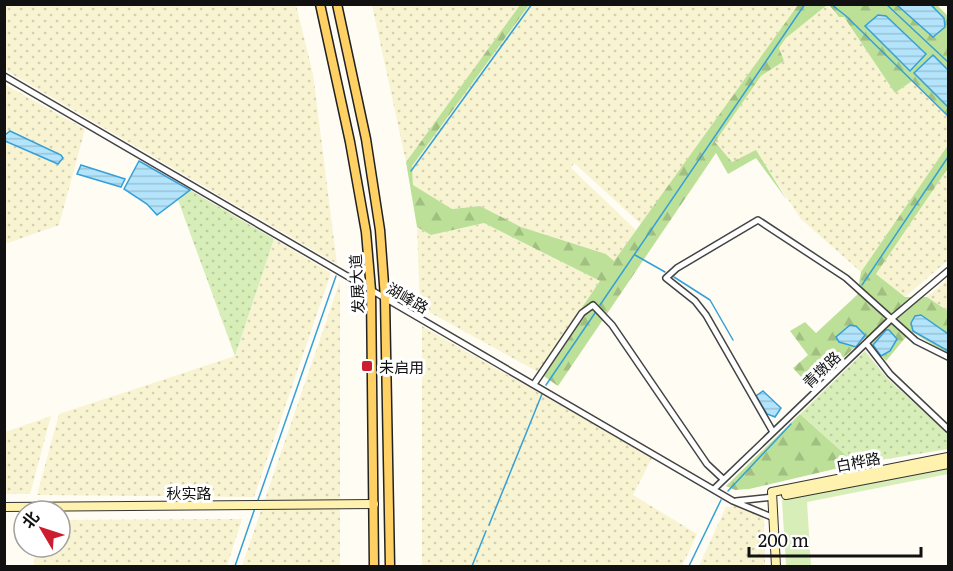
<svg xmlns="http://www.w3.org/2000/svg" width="953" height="571" viewBox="0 0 953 571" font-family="Literata,'Noto Sans SC',serif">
<defs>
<pattern id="farmland-dots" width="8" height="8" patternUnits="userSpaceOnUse" patternTransform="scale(1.5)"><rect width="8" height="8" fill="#f8f3d1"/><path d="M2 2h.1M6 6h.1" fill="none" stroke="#d4cfb2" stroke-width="1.8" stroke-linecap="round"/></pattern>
<pattern id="forest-firs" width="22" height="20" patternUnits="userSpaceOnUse" patternTransform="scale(1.5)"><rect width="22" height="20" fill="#bce097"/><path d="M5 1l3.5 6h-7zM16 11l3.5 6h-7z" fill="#a1bf81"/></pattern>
<pattern id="garden-dots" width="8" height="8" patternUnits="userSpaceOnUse" patternTransform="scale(1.5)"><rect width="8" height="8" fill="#d7eeb9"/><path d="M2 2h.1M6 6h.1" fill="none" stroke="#b8cb9e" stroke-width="1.8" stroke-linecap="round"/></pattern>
<pattern id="water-rules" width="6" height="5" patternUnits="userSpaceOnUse" patternTransform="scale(1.5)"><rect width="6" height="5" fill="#b4e4fb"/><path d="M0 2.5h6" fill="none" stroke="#9ac3d6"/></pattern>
</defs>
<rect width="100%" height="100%" fill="#fffcf4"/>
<path fill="url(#farmland-dots)" d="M 5,4 L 296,5 L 313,74 L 337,264 L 5,70 Z
M 372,5 L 520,5 L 406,162 Z
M 529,5 L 798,5 L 641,224 L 574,163 L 571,168 L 636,230 L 614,261 L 606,254 L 521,227 L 480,206 L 452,209 L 413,185 L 412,166 Z
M 827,5 L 839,17 L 844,17 L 895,93 L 912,81 L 948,116 L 948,145 L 861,272 L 801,219 L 756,151 L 732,162 L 715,142 L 761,76 L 784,61 L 779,48 L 786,38 Z
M 4,84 L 85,129 L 59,225 L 5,244 Z
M 948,168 L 948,260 L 905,297 L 876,274 Z
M 484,223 L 600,281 L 538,372 L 420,307 L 417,227 L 431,235 Z
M 274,239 L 331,273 L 254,497 L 37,495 L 59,414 L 235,356 Z
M 948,279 L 948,311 L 927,297 Z
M 340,281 L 340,566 L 242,566 Z
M 422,326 L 652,458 L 633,495 L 697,534 L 682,566 L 422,566 Z
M 51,416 L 30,494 L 5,494 L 5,432 Z
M 738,506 L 764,516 L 765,566 L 699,566 L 726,507 Z
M 242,519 L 227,566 L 34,566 L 35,547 L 60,547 L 60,520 Z"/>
<path fill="#d7eeb9" d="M 948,467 L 948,474 L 807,502 L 811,566 L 786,566 L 782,500 Z"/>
<path fill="url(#forest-firs)" d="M 868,4 L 937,5 L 948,16 L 948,116 L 912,81 L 895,93 L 844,17 L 839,17 L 829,5 Z
M 520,5 L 529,5 L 412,166 L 413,185 L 452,209 L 480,206 L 521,227 L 606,254 L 614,261 L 798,5 L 827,5 L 786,38 L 779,48 L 784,61 L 761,76 L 715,142 L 732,162 L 756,150 L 787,200 L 756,158 L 728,174 L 716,153 L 558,386 L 538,372 L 600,281 L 484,223 L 431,235 L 417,227 L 406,162 Z
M 948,145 L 948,168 L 876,274 L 905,297 L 927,297 L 948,311 L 948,354 L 909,330 L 906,337 L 886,361 L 866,337 L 811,388 L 793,368 L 808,355 L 790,331 L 805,322 L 816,333 L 857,295 L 861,272 Z
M 800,414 L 856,464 L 749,489 L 735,490 L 726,486 Z"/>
<path fill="url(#garden-dots)" d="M 190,190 L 274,239 L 235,356 L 178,200 Z
M 865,351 L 887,378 L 948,434 L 948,449 L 856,464 L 800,414 Z"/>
<path fill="url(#water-rules)" stroke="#35a0d8" stroke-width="1.5" d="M 897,5 L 931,5 L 944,18 L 945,27 L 933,37 Z
M 878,15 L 886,16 L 926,54 L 910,71 L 865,26 Z
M 933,55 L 948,70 L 948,107 L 914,73 Z
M 10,131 L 61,155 L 63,158 L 58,164 L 5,141 L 5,135 Z
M 139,161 L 190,190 L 157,215 L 147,204 L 124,189 Z
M 81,165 L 125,179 L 121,187 L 77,174 Z
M 921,315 L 948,334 L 948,351 L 913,331 L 911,323 L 915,316 Z
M 850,325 L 856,326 L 865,335 L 856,347 L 839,342 L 836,337 Z
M 886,330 L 889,330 L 897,339 L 890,351 L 881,356 L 873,345 Z
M 763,391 L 781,408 L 775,417 L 767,414 L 756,396 Z"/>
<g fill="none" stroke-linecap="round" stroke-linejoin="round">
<path stroke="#35a0d8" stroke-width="1.5" d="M 831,4 L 846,16 L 948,116
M 886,4 L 948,62
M 411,171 L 532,4
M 635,255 L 665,272
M 674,277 L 710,300 L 733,340
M 862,285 L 948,157
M 600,305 L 805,4
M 546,385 L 595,313
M 728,491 L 791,424
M 258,500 L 336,276
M 489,525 L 542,394
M 235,566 L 255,508
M 472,566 L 486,531
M 689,566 L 721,500"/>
<defs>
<path id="street" d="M 4,76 L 733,501 L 774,518
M 866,343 L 890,374 L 948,429
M 534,384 L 582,313 L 593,305 L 612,325 L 707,464 L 723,479
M 773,432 L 706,315 L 695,301 L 666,278 L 677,268 L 758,220 L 846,278 L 916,341 L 948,357
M 714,489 L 891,319 L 948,271
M 736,501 L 773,497"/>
<path id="secondary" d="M 786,495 L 948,464
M 4,507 L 374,504
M 776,566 L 772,492 L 948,457"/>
<path id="primary" d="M 320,4 L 350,142 L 366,232 L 371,290 L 374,566
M 337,4 L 366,139 L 380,230 L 385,298 L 390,566"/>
</defs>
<use href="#street" stroke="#444" stroke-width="8"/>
<use href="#secondary" stroke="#333" stroke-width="10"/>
<use href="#primary" stroke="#222" stroke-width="11"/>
<use href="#street" stroke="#fff" stroke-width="5"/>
<use href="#secondary" stroke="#fff2af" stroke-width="8"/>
<use href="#primary" stroke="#ffd164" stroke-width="8"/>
</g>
<rect fill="#cd1c2e" stroke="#fff" stroke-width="2" x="361" y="360" width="12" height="12" rx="3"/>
<g text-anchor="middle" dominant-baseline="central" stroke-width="6" stroke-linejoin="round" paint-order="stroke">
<g font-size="15" fill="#111" stroke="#fff">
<text transform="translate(356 284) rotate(-93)">发展大道</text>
<text transform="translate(408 297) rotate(30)">湖峰路</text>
<text transform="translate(821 369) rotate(-44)">青墩路</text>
<text transform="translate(858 461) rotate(-11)">白桦路</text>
<text x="189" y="492">秋实路</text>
</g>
<g font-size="15" fill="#111" stroke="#fff" text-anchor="start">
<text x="379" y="366">未启用</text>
</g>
</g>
<rect width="953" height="571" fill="none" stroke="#111111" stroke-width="12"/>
<g transform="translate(42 529) rotate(309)"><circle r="28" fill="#ffffff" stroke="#a0a0a0" stroke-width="1.5"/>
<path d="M0-4.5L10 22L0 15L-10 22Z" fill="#cd1c2e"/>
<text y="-9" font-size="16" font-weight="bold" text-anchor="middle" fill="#111111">北</text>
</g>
<path d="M749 547v9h172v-9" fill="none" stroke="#111111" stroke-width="3"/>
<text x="758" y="547" font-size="18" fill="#111111" stroke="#ffffff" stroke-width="4.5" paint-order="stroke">200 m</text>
</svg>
